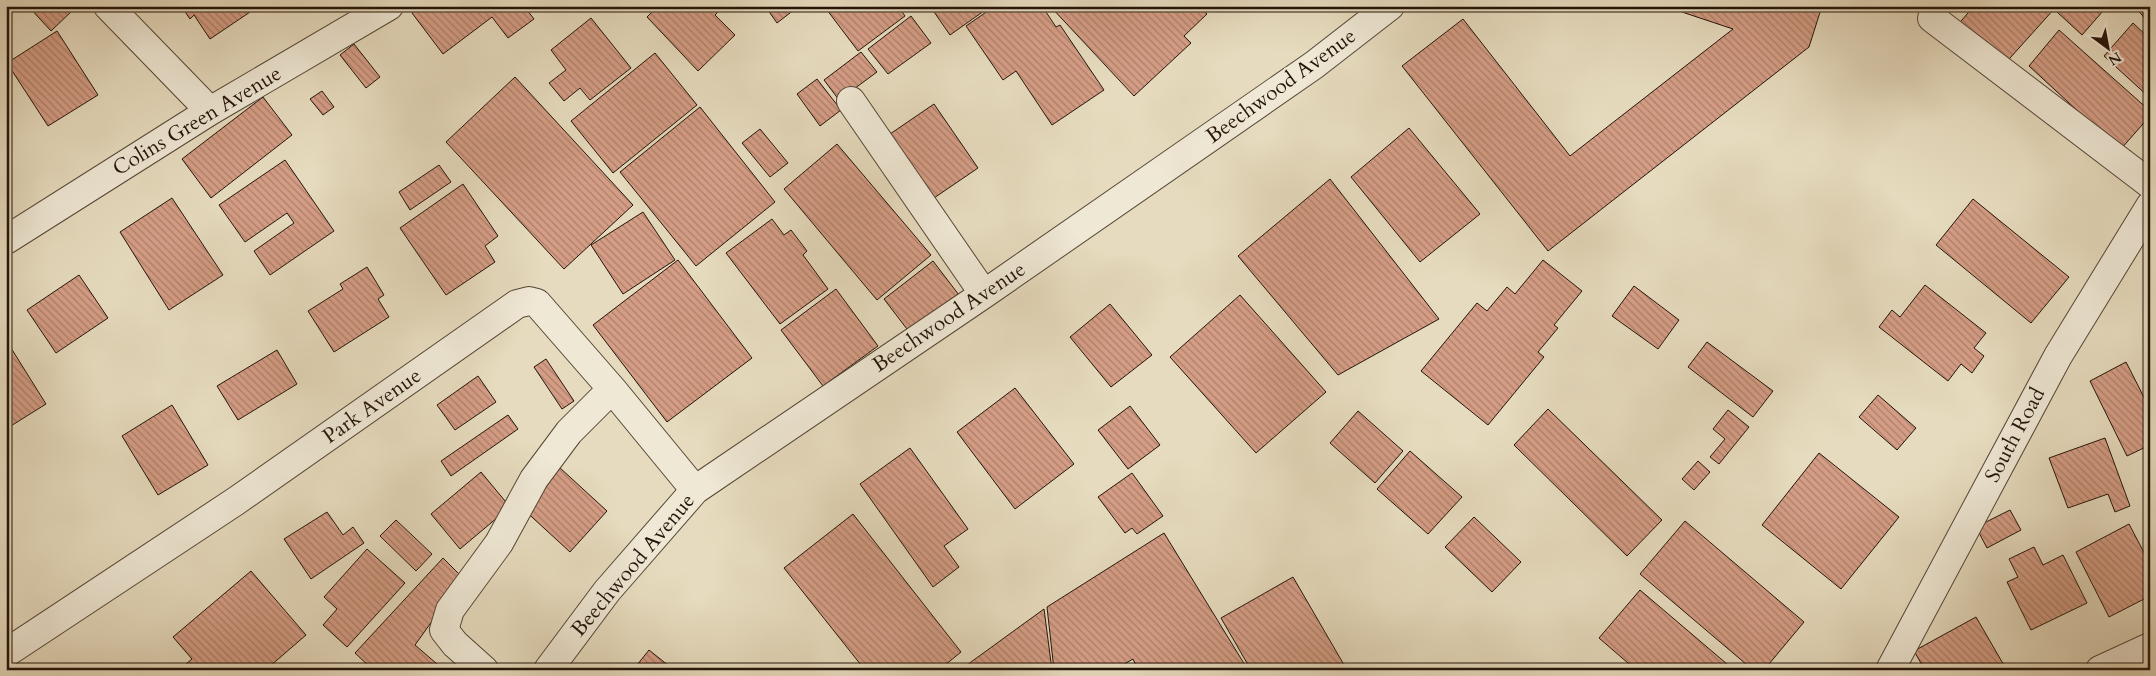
<svg xmlns="http://www.w3.org/2000/svg" width="2156" height="676" viewBox="0 0 2156 676" font-family="Cardo,serif">
<defs>
<pattern id="building-back-hatch" width="6" height="6" patternUnits="userSpaceOnUse" patternTransform="scale(1.25)"><rect width="6" height="6" fill="#d59d85"/><path d="M-1 5l2 2M0 0l6 6M5-1l2 2" fill="none" stroke="#ac7f6b"/></pattern>
</defs>
<rect width="100%" height="100%" fill="#e6dbbe"/>
<filter id="stains"><feTurbulence type="fractalNoise" baseFrequency=".004" numOctaves="4"/><feColorMatrix values="0 0 0 0 .2 0 0 0 0 .09 0 0 0 0 .02 0 0 0 .5 -.17"/></filter>
<radialGradient id="worn" r=".72"><stop offset=".6" stop-color="#630" stop-opacity="0"/><stop offset="1" stop-color="#630" stop-opacity=".3"/></radialGradient>
<path fill="url(#building-back-hatch)" stroke="#231409" d="M 28,6 L 71,6 L 74,9 L 51,31 Z
M 181,6 L 259,6 L 210,39 L 194,15 L 190,19 Z
M 420,6 L 524,6 L 534,19 L 508,38 L 492,17 L 443,54 L 412,13 Z
M 658,6 L 724,6 L 715,15 L 735,35 L 698,71 L 647,17 Z
M 765,6 L 799,6 L 777,23 Z
M 824,6 L 898,6 L 905,16 L 858,51 Z
M 936,6 L 991,6 L 950,35 L 932,9 Z
M 995,6 L 1042,6 L 1056,27 L 1060,25 L 1104,90 L 1052,125 L 1016,71 L 1003,80 L 966,26 Z
M 1050,6 L 1199,6 L 1207,14 L 1184,36 L 1191,43 L 1134,96 Z
M 1664,6 L 1822,6 L 1809,47 L 1548,251 L 1402,66 L 1463,19 L 1570,156 L 1733,29 Z
M 1974,6 L 2053,6 L 2055,8 L 2001,68 L 1955,28 Z
M 2063,6 L 2097,6 L 2103,11 L 2082,35 L 2057,12 Z
M 2134,6 L 2150,6 L 2150,24 Z
M 911,16 L 931,43 L 888,74 L 868,49 Z
M 591,18 L 631,68 L 590,100 L 580,88 L 564,101 L 549,83 L 566,70 L 551,50 Z
M 2133,23 L 2150,39 L 2150,98 L 2104,56 Z
M 2059,30 L 2150,111 L 2150,116 L 2120,150 L 2029,66 Z
M 57,31 L 98,95 L 48,126 L 7,63 Z
M 354,44 L 380,77 L 366,88 L 340,55 Z
M 861,52 L 877,72 L 839,100 L 824,80 Z
M 655,53 L 697,105 L 613,173 L 571,121 Z
M 515,77 L 633,205 L 564,269 L 446,142 Z
M 817,79 L 841,110 L 820,126 L 797,94 Z
M 322,91 L 334,107 L 323,115 L 310,99 Z
M 263,97 L 292,135 L 211,198 L 182,159 Z
M 934,104 L 978,168 L 934,198 L 890,134 Z
M 700,107 L 775,202 L 696,266 L 620,172 Z
M 1409,128 L 1480,214 L 1420,262 L 1351,177 Z
M 760,129 L 788,163 L 770,177 L 742,143 Z
M 837,144 L 931,255 L 877,300 L 784,189 Z
M 285,160 L 334,231 L 270,275 L 254,251 L 294,223 L 287,213 L 245,242 L 219,205 Z
M 439,165 L 451,182 L 410,210 L 399,192 Z
M 1330,179 L 1439,319 L 1338,375 L 1238,256 Z
M 463,184 L 498,236 L 485,246 L 495,262 L 446,295 L 400,228 Z
M 172,198 L 223,275 L 169,310 L 120,232 Z
M 1973,199 L 2069,277 L 2031,323 L 1936,245 Z
M 643,212 L 675,260 L 623,294 L 591,245 Z
M 772,219 L 784,235 L 791,230 L 807,251 L 803,255 L 828,289 L 780,324 L 726,253 Z
M 678,260 L 752,358 L 667,422 L 593,325 Z
M 1543,260 L 1582,291 L 1554,325 L 1558,328 L 1538,352 L 1544,357 L 1488,425 L 1421,371 L 1477,303 L 1487,311 L 1507,287 L 1515,294 Z
M 933,261 L 959,295 L 910,333 L 884,299 Z
M 367,267 L 384,295 L 378,299 L 389,317 L 334,352 L 308,311 L 343,289 L 340,284 Z
M 79,275 L 108,318 L 56,353 L 27,310 Z
M 1925,285 L 1986,333 L 1974,348 L 1984,356 L 1972,373 L 1961,364 L 1948,381 L 1879,327 L 1892,310 L 1900,317 Z
M 1634,286 L 1679,320 L 1658,349 L 1612,316 Z
M 836,289 L 878,346 L 823,386 L 781,330 Z
M 1240,295 L 1326,392 L 1256,453 L 1170,357 Z
M 1110,304 L 1152,355 L 1111,387 L 1070,337 Z
M 6,340 L 46,404 L 6,429 Z
M 1707,342 L 1773,391 L 1753,417 L 1688,367 Z
M 277,350 L 297,384 L 238,420 L 217,386 Z
M 546,359 L 574,401 L 562,409 L 534,367 Z
M 2126,362 L 2150,409 L 2150,445 L 2127,456 L 2090,381 Z
M 478,376 L 496,402 L 455,430 L 437,405 Z
M 1015,388 L 1074,464 L 1015,509 L 957,432 Z
M 1878,395 L 1916,428 L 1897,450 L 1859,417 Z
M 172,405 L 208,465 L 158,495 L 122,436 Z
M 1130,406 L 1160,445 L 1128,469 L 1098,430 Z
M 1548,409 L 1662,520 L 1627,556 L 1514,445 Z
M 1728,410 L 1749,427 L 1719,464 L 1710,457 L 1725,439 L 1713,429 Z
M 1358,411 L 1403,451 L 1375,483 L 1330,443 Z
M 508,415 L 518,429 L 451,476 L 441,461 Z
M 2105,438 L 2130,506 L 2115,512 L 2108,494 L 2068,508 L 2049,458 Z
M 910,448 L 968,529 L 944,546 L 959,567 L 933,587 L 860,484 Z
M 1410,451 L 1462,497 L 1428,534 L 1377,489 Z
M 1819,453 L 1899,517 L 1841,589 L 1762,525 Z
M 1698,461 L 1710,472 L 1694,490 L 1682,479 Z
M 559,467 L 607,511 L 570,552 L 521,507 Z
M 481,472 L 510,507 L 460,549 L 431,514 Z
M 1132,473 L 1163,516 L 1137,534 L 1132,528 L 1125,533 L 1098,497 Z
M 2010,510 L 2021,530 L 1987,548 L 1976,527 Z
M 327,512 L 343,535 L 353,527 L 364,543 L 311,579 L 284,539 Z
M 853,514 L 961,652 L 939,670 L 865,670 L 784,568 Z
M 1474,517 L 1521,562 L 1492,592 L 1445,547 Z
M 396,520 L 432,554 L 416,571 L 380,536 Z
M 1685,521 L 1804,622 L 1764,670 L 1753,670 L 1640,574 Z
M 2129,524 L 2150,564 L 2150,596 L 2109,617 L 2076,552 Z
M 1164,533 L 1248,670 L 1138,670 L 1133,659 L 1114,670 L 1054,670 L 1047,607 Z
M 2034,547 L 2043,565 L 2063,555 L 2087,603 L 2031,630 L 2007,582 L 2018,577 L 2009,559 Z
M 367,549 L 405,583 L 347,647 L 323,625 L 337,609 L 324,597 Z
M 443,558 L 463,578 L 415,645 L 444,670 L 373,670 L 355,653 Z
M 251,571 L 306,635 L 269,667 L 272,670 L 179,670 L 192,659 L 173,637 Z
M 1293,577 L 1347,670 L 1251,670 L 1221,618 Z
M 1640,590 L 1734,670 L 1636,670 L 1599,638 Z
M 1044,609 L 1052,670 L 960,670 Z
M 1976,617 L 2005,667 L 2000,670 L 1925,670 L 1914,651 Z
M 649,650 L 674,670 L 633,670 Z"/>
<g fill="none" stroke-linecap="round" stroke-linejoin="round">
<defs>
<path id="minor" d="M 108,6 L 210,111
M 1932,18 L 2150,184
M 851,101 L 984,294
M 6,240 L 210,111 L 389,6
M 6,653 L 236,501 L 517,304 L 529,301 L 537,303 L 612,389 L 695,490
M 484,670 L 455,644 L 444,630 L 450,610 L 499,543 L 534,479 L 569,432 L 612,389
M 548,670 L 607,591 L 695,490 L 984,294 L 1314,65 L 1390,6
M 1890,670 L 2058,356 L 2150,206
M 2100,670 L 2150,647"/>
</defs>
<use href="#minor" stroke="#544636" stroke-width="30"/>
<use href="#minor" stroke="#efe8d5" stroke-width="28"/>
</g>
<g text-anchor="middle" dominant-baseline="central" stroke-width="4" stroke-linejoin="round" paint-order="stroke">
<g font-size="21" fill="#231409" stroke="#efe8d5">
<text transform="translate(1281 86) rotate(-36)">Beechwood Avenue</text>
<text transform="translate(197 121) rotate(-31)">Colins Green Avenue</text>
<text transform="translate(949 317) rotate(-34)">Beechwood Avenue</text>
<text transform="translate(372 406) rotate(-35)">Park Avenue</text>
<text transform="translate(2015 435) rotate(-62)">South Road</text>
<text transform="translate(633 565) rotate(-50)">Beechwood Avenue</text>
</g>
</g>
<rect width="2156" height="676" fill="none" stroke="#e6dbbe" stroke-width="25"/>
<rect x="8" y="8" width="2141" height="661" fill="none" stroke="#231409" stroke-width="2.5"/>
<rect x="12" y="12" width="2131" height="651" fill="none" stroke="#231409"/>
<g transform="translate(2108 48) rotate(148)" stroke="#efe8d5" stroke-width="4" paint-order="stroke">
<path d="M0-4L9 19L0 12L-9 19Z" fill="#231409"/>
<text y="-8" font-size="14" font-weight="bold" text-anchor="middle" fill="#231409">N</text>
</g>
<rect width="100%" height="100%" filter="url(#stains)"/>
<rect width="100%" height="100%" fill="url(#worn)"/>
</svg>
